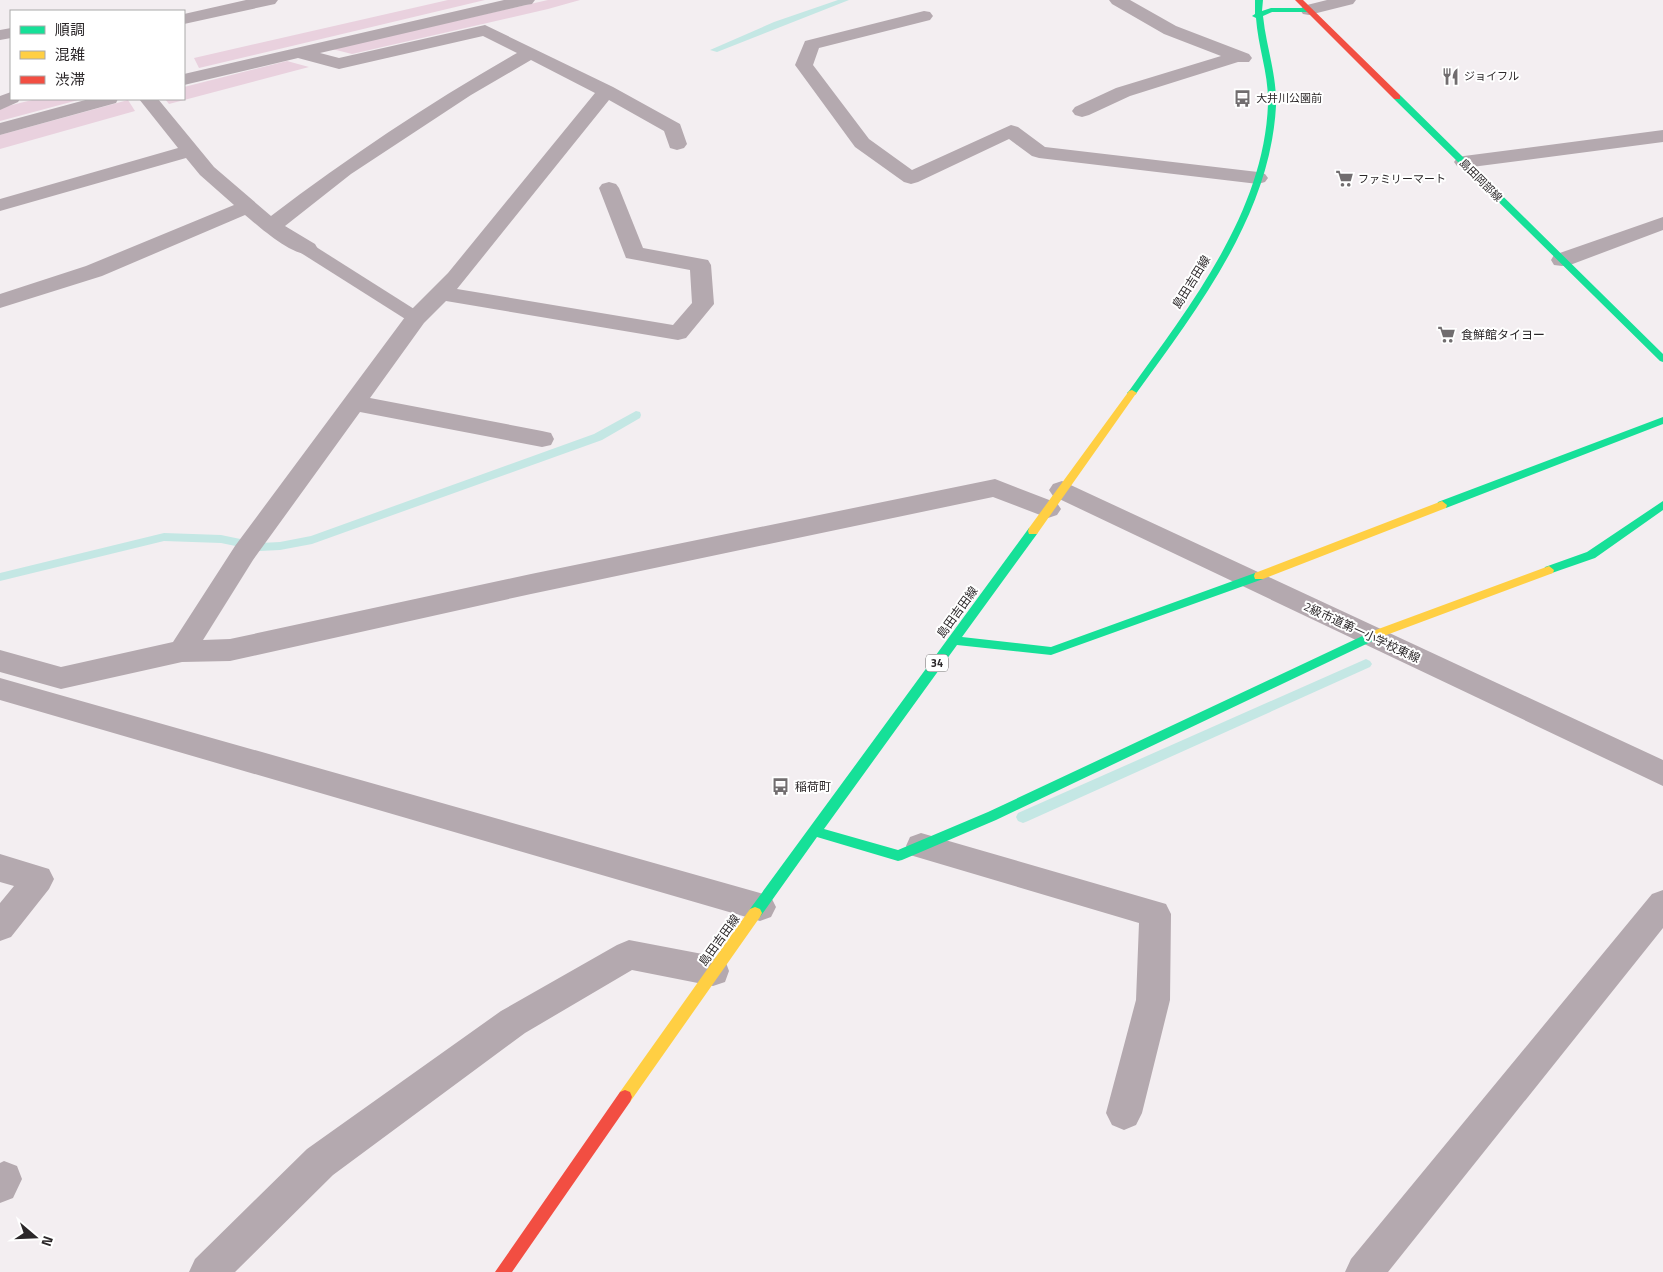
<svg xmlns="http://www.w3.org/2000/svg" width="1663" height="1272" viewBox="0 0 1663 1272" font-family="'Titillium Web','Noto Sans JP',sans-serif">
<rect width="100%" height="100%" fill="#f3eef1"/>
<path fill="#e9d1de" d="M 448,0 L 485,0 L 199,68 L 194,58 Z
M 548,0 L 580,0 L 548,9 L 352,54 L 332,49 Z
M 287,61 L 309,67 L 169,104 L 165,99 L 184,99 L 184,87 Z
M 36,99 L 82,99 L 0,121 L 0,108 Z
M 128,100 L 135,111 L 0,149 L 0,135 Z"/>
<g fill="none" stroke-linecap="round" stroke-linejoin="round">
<path fill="#c4e7e4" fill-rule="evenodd" d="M 838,0 L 849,0 L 717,52 L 710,50 L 774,22 Z
M 636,411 L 640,412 L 641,415 L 640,418 L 602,440 L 312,544 L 280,550 L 260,551 L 221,543 L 164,541 L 0,581 L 0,573 L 164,533 L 221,535 L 260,543 L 280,542 L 311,536 L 594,434 Z
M 1366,659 L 1370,661 L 1372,664 L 1370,667 L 1028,821 L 1023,823 L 1018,821 L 1016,817 L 1018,813 Z"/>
<path fill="#b4a9af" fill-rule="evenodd" d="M 307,244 L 313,245 L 422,314 L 425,318 L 422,322 L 416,324 L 410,322 L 301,253 L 298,249 L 301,245 Z"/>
<path fill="#b4a9af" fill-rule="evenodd" d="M 246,0 L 278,0 L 275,4 L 184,24 L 184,14 Z
M 504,0 L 535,0 L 532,4 L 526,5 L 320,53 L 339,58 L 485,25 L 613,87 L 680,124 L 687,144 L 684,148 L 677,150 L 670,148 L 664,131 L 609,100 L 457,289 L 673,325 L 692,303 L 690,270 L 626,258 L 599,188 L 602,184 L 609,182 L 616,184 L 619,188 L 643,248 L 708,260 L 711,265 L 714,304 L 686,338 L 678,340 L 446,301 L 424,323 L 370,398 L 542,431 L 551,433 L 554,439 L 551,445 L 542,447 L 360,412 L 253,560 L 203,640 L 230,639 L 531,574 L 995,479 L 1057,503 L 1061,509 L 1057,515 L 1048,518 L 993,497 L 531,594 L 230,661 L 182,662 L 61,689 L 0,672 L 0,650 L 61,667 L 173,642 L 235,546 L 408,313 L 448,273 L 595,93 L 531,60 L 471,95 L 351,174 L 285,226 L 315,244 L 318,249 L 315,254 C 294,259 261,228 245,215 L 102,276 L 0,308 L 0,294 L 86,266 L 234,205 L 200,175 L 186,158 L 0,211 L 0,199 L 178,148 L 139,99 L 158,99 L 214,167 L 271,216 C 350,156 431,102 517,53 L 483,36 L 339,69 L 298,58 L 184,85 L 184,74 Z
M 1109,0 L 1130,0 L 1176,26 L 1249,54 L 1252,58 L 1249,62 L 1238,62 L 1130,96 L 1089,115 L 1082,117 L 1075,115 L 1072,111 L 1075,107 L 1116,88 L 1221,56 L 1164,34 L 1112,4 Z
M 1327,0 L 1356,0 L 1353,4 L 1309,15 L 1303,14 L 1300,10 L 1303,6 Z
M 924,11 L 930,12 L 933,16 L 930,20 L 819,48 L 813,65 L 869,139 L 912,170 L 1011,125 L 1018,127 L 1045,147 L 1258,172 L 1265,174 L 1268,178 L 1265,182 L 1258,184 L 1039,158 L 1032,156 L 1009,139 L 918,182 L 911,184 L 904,182 L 855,147 L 795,65 L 805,41 Z
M 11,28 L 11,38 L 0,40 L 0,30 Z
M 11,92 L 11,99 L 20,99 L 18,102 L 0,110 L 0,96 Z
M 89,99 L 118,99 L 116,103 L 0,135 L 0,123 Z
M 1663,130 L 1663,142 L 1464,168 L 1457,166 L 1454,162 L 1457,158 L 1464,156 Z
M 1663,217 L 1663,230 L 1570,265 L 1562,266 L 1554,265 L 1551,260 L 1554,255 Z
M 1062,481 L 1663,760 L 1663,786 L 1053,496 L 1049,490 L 1053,484 Z
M 0,678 L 760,893 L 771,897 L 776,907 L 771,917 L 760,921 L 0,700 Z
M 921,833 L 1166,904 L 1171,914 L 1170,1000 L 1142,1113 L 1136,1125 L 1124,1130 L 1112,1125 L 1106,1113 L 1136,1000 L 1139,923 L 910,855 L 906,846 L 910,837 Z
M 0,854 L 49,869 L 54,879 L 49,889 L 11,937 L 0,941 L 0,903 L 14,886 L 0,882 Z
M 1663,890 L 1663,928 L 1388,1272 L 1345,1272 L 1351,1259 L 1652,894 Z
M 629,940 L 713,956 L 725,960 L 729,971 L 725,982 L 713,986 L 632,970 L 525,1033 L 333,1175 L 235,1272 L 189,1272 L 195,1259 L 307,1149 L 501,1011 L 617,945 Z
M 4,1161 L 17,1166 L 22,1179 L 13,1198 L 0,1203 L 0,1163 Z"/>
<path fill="#16e098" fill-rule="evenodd" d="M 1255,0 L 1263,0 L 1262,11 L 1271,8 L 1309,8 L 1313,10 L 1309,12 L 1272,12 L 1263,16 C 1266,46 1277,75 1276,106 C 1270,216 1197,309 1135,395 L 1129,395 L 1127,393 L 1129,391 C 1189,307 1264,213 1268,104 C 1269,75 1258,47 1256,18 L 1252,16 L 1255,14 Z
M 1394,95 L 1400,95 L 1663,354 L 1663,362 L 1660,361 L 1394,99 Z
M 1663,417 L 1663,424 L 1446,508 L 1438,508 L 1437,505 L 1438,502 Z
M 1663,501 L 1663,510 L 1595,558 L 1549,574 L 1545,573 L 1544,570 L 1545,567 L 1587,552 Z
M 1033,527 L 1037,528 L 1038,531 L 1037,534 L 962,637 L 1051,647 L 1255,573 L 1263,573 L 1264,576 L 1263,579 L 1051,655 L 957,645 L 824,829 L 898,850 L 988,812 L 1373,631 L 1381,631 L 1383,634 L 1381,637 L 996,820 L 902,860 L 898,861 L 817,837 L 760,917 L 755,919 L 750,917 L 748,913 L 750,909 L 1029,528 Z"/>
<path fill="#ffcf43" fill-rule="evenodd" d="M 1132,390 L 1137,393 L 1135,395 L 1037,534 L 1029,534 L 1028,531 L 1029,528 L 1129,391 Z
M 1442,501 L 1447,505 L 1446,508 L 1263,579 L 1255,579 L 1254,576 L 1255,573 Z
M 1549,566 L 1554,570 L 1553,573 L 1381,637 L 1373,637 L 1371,634 L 1373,631 Z
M 755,907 L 760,909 L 762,913 L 760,917 L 630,1102 L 625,1104 L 620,1102 L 618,1097 L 620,1092 L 750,909 Z"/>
<path fill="#f24e42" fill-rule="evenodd" d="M 1295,0 L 1303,0 L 1400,95 L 1400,99 L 1394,99 Z
M 625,1090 L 630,1092 L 632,1097 L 630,1102 L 512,1272 L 495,1272 L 620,1092 Z"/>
</g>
<defs>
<symbol id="restaurant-bare" viewBox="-9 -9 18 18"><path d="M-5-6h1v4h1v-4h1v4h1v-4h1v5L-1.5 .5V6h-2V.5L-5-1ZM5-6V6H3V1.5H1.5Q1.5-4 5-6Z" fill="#716d6f" stroke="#fff" stroke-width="2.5" paint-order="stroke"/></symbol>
<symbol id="bus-bare" viewBox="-9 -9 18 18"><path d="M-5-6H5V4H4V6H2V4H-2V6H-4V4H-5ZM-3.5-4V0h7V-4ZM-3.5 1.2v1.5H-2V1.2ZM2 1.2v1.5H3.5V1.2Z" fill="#716d6f" stroke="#fff" stroke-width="2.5" paint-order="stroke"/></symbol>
<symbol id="supermarket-bare" viewBox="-9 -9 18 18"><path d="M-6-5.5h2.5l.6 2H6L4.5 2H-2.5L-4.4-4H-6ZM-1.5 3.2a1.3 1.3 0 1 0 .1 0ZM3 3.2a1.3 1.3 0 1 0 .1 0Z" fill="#716d6f" stroke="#fff" stroke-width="2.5" paint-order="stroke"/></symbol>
</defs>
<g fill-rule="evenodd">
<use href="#restaurant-bare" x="1438" y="64" width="25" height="25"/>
<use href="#bus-bare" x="1230" y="86" width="25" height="25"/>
<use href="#supermarket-bare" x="1332" y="166" width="25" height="25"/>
<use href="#supermarket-bare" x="1434" y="322" width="25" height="25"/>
<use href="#bus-bare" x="768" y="774" width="25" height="25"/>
</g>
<g text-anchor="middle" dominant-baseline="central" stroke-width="4" stroke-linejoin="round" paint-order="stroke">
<g font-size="11" fill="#2b2729" stroke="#fff" text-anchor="start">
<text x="1464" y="76">ジョイフル</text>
<text x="1256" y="98">大井川公園前</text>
<text x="1358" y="179">ファミリーマート</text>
</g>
<g font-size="11" fill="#2b2729" stroke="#fff">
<text transform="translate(1481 180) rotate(45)">島田岡部線</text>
</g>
<rect fill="#fff" stroke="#6b6869" stroke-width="1" x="926" y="654.5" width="22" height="17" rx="4"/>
<g font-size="11" font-weight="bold" fill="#2b2729">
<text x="937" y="663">34</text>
</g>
<g font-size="12" fill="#2b2729" stroke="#fff">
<text transform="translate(1191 282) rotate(-58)">島田吉田線</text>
<text transform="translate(957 612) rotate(-54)">島田吉田線</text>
<text transform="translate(1362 632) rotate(25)">2級市道第一小学校東線</text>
<text transform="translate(719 940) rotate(-54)">島田吉田線</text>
</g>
<g font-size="12" fill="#2b2729" stroke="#fff" text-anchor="start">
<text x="1461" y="334">食鮮館タイヨー</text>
<text x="795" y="786">稲荷町</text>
</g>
</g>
<rect x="10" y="10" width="175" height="90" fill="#ffffff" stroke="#aaa9a9"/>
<rect x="20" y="26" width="25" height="8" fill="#16e098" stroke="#aaa9a9"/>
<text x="55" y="35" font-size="15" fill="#2b2729">順調</text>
<rect x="20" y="51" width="25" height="8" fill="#ffcf43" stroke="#aaa9a9"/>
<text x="55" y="60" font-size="15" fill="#2b2729">混雑</text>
<rect x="20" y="76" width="25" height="8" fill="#f24e42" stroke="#aaa9a9"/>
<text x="55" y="85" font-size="15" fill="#2b2729">渋滞</text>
<g transform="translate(35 1237) rotate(109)" stroke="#ffffff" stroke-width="4" paint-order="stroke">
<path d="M0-4L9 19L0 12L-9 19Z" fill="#2b2729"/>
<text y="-8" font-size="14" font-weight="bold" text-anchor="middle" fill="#2b2729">N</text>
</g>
</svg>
